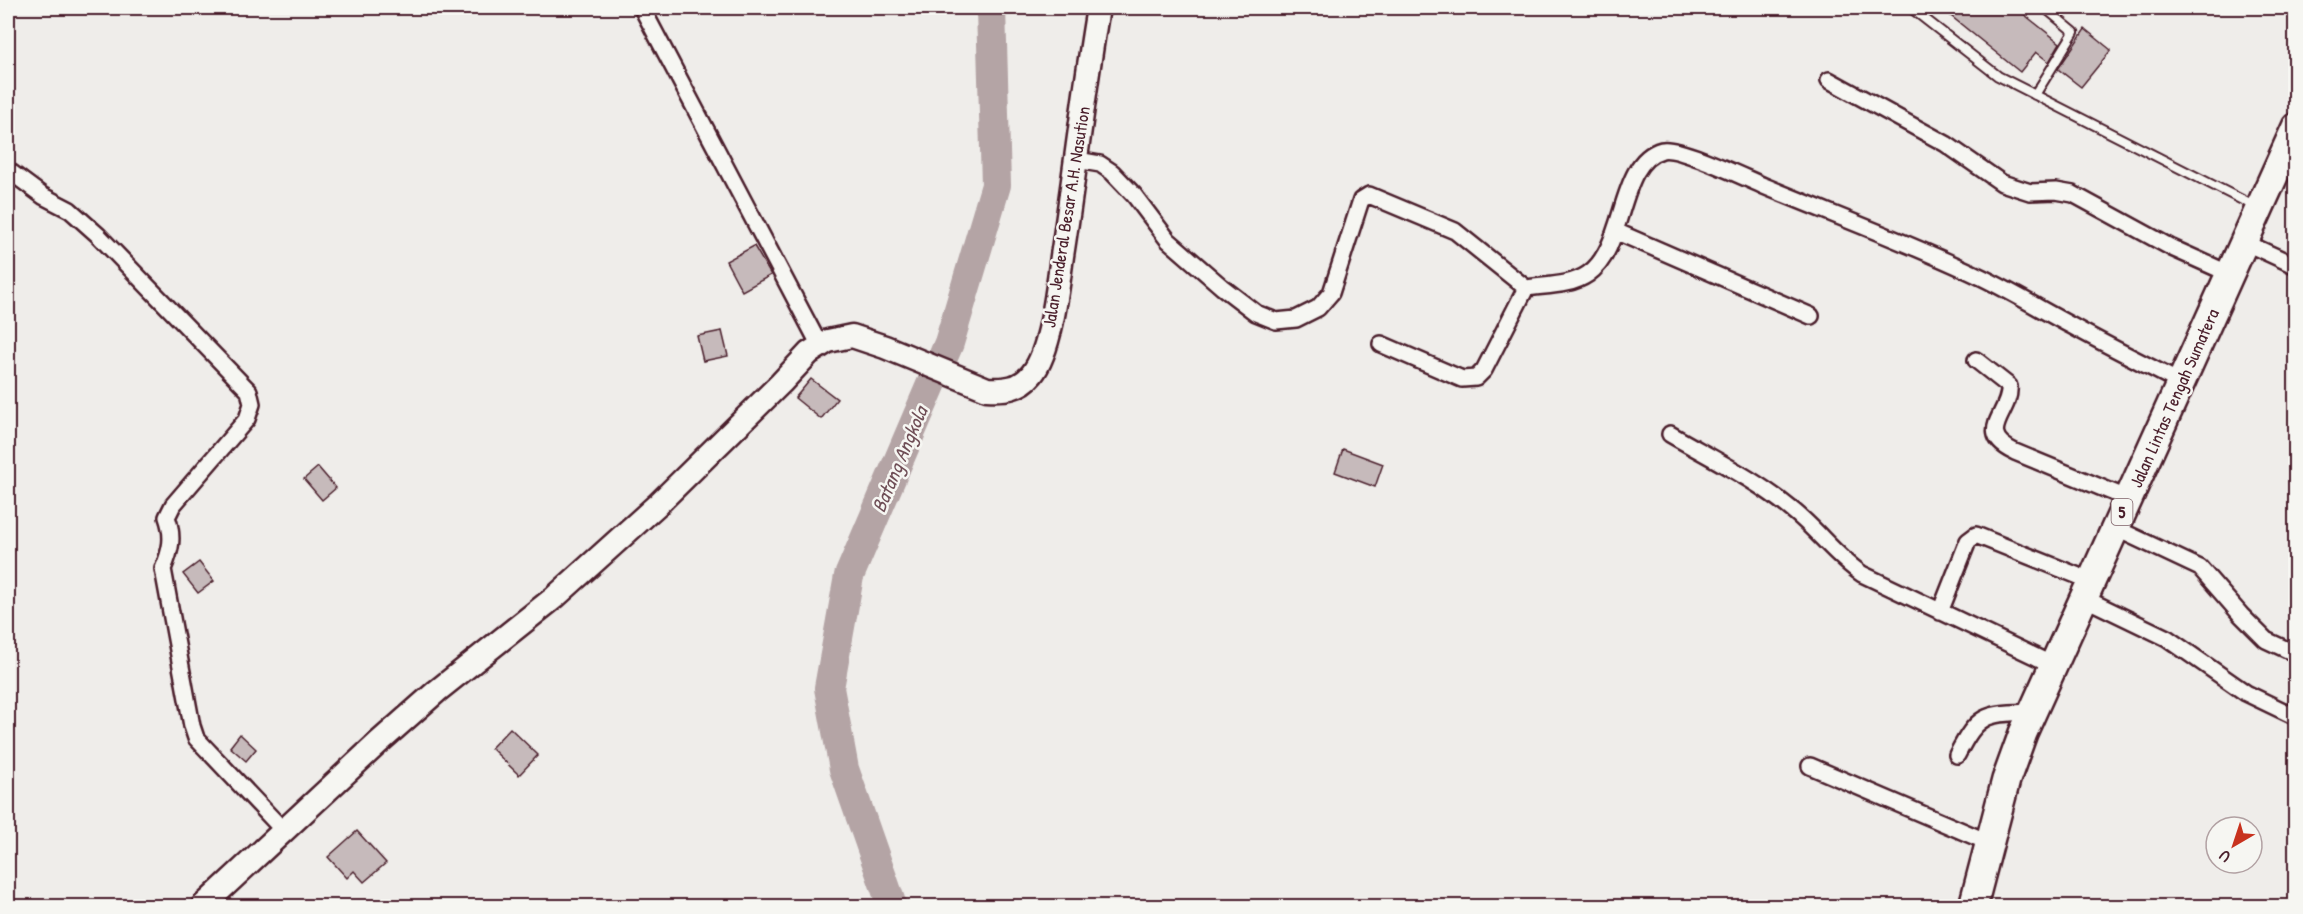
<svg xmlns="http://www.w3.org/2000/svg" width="2303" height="914" viewBox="0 0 2303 914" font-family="'Patrick Hand',sans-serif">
<rect width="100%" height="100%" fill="#efedea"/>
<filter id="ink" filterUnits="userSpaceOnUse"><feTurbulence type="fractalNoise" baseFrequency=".0167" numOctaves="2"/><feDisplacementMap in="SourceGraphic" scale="12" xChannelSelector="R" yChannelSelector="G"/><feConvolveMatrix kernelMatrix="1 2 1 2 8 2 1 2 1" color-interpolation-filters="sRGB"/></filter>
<g filter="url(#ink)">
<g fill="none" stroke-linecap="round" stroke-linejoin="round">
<path stroke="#b4a4a5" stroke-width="30" d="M 892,906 L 844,769 L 829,688 L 849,576 L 949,343 L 996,185 L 991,8"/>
</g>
<path fill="#c6babb" stroke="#4a1f2b" stroke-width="1.5" d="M 1941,8 L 2016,8 L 2060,43 L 2049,62 L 2036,52 L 2020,72 Z
M 2085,29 L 2111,50 L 2081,87 L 2058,69 Z
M 754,246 L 771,275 L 742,291 L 726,261 Z
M 722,331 L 728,356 L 703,361 L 697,336 Z
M 811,379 L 837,399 L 821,419 L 795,398 Z
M 1343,449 L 1383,464 L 1375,487 L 1335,472 Z
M 318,467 L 336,488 L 322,500 L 304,479 Z
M 199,562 L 214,581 L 198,593 L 183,574 Z
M 510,728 L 538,755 L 519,775 L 491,748 Z
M 240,734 L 256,749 L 246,761 L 230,747 Z
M 357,831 L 386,863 L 364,882 L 354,871 L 347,878 L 328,857 Z"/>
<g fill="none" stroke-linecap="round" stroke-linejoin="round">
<defs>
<path id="lane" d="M 1911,8 L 1998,76 L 2256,207
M 2035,95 L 2074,32 L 2045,8"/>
<path id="street" d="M 642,8 L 820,346
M 1829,80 L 1946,144 L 2002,183 L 2030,192 L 2056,191 L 2073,194 L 2172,248 L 2230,274
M 1077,160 L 1100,164 L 1112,172 L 1134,195 L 1168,240 L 1222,287 L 1256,313 L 1276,321 L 1296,319 L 1318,308 L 1331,293 L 1361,200 L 1369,195 L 1455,231 L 1526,288
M 8,170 L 43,196 L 70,210 L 98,235 L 249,391 L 252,404 L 247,419 L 173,505 L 167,517 C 174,537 171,550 163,569 L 192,726 L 196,738 L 283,830
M 1615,231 L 1811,316
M 2244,242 L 2296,266
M 1381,344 L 1462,379 L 1476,378 L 1484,370 L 1526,288 C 1546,285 1571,286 1588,274 C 1627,247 1617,162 1662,150 C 1679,146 1745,178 1764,186 C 1836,216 1910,243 1981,277 C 2012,292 2042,310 2072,326 C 2108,346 2145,364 2181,383
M 1976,360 L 2009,386 C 2012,413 1973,432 2015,452 L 2129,499
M 1670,434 C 1711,458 1755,479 1791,509 C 1817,529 1835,556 1862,574 L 2053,665
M 2115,528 L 2200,568 L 2241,615 L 2266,640 L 2296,654
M 2084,598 L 2167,638 L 2246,693 L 2296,717
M 1940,612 L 1968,541 L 1976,535 L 2091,581
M 1957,755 C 1979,712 1986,714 2032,712
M 1810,766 L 1990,843"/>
<path id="primary" d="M 203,906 L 378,743 L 437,691 L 555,597 L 657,505 L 781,383 L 809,353 L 828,341 L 852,336 L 885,347 L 987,389 C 1005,390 1020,389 1032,374 C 1051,351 1058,286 1062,256 C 1075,173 1084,90 1098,8"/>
<path id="highway" d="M 1973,906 L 2006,780 L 2023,733 L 2296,127"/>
</defs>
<use href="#lane" stroke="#4a1f2b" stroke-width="12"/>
<use href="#street" stroke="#4a1f2b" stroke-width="20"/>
<use href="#primary" stroke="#4a1f2b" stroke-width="27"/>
<use href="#highway" stroke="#4a1f2b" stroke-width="32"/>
<use href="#lane" stroke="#f6f6f2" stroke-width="8"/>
<use href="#street" stroke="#f6f6f2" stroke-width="15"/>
<use href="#primary" stroke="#f6f6f2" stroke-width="22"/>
<use href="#highway" stroke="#f6f6f2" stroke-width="27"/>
</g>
</g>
<g text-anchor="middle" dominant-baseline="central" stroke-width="5" stroke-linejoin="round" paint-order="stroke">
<rect fill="#f6f6f2" stroke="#7e6067" stroke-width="1.5" x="2111.5" y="499" width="21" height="26" rx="4.5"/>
<g font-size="16" font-weight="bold" fill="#4a1f2b">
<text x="2122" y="512">5</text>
</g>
<g font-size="18" fill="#4a1f2b" stroke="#f6f6f2">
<text transform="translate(1066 217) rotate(-81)">Jalan Jenderal Besar A.H. Nasution</text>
<text transform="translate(2174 398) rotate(-66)">Jalan Lintas Tengah Sumatera</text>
</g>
<g font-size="20" font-style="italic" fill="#6f4e56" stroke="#f6f6f2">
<text transform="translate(899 459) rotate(-67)">Batang Angkola</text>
</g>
</g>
<rect width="2303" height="914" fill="none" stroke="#f6f6f2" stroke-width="30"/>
<rect x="15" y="15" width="2273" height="884" fill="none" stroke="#4a1f2b" stroke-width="2" filter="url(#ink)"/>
<g transform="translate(2234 845) rotate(219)"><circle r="28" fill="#f6f6f2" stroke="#b1a0a2" stroke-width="1.5"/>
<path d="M0-4.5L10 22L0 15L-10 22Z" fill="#c8321e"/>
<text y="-9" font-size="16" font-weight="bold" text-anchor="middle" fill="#4a1f2b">U</text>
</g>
</svg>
